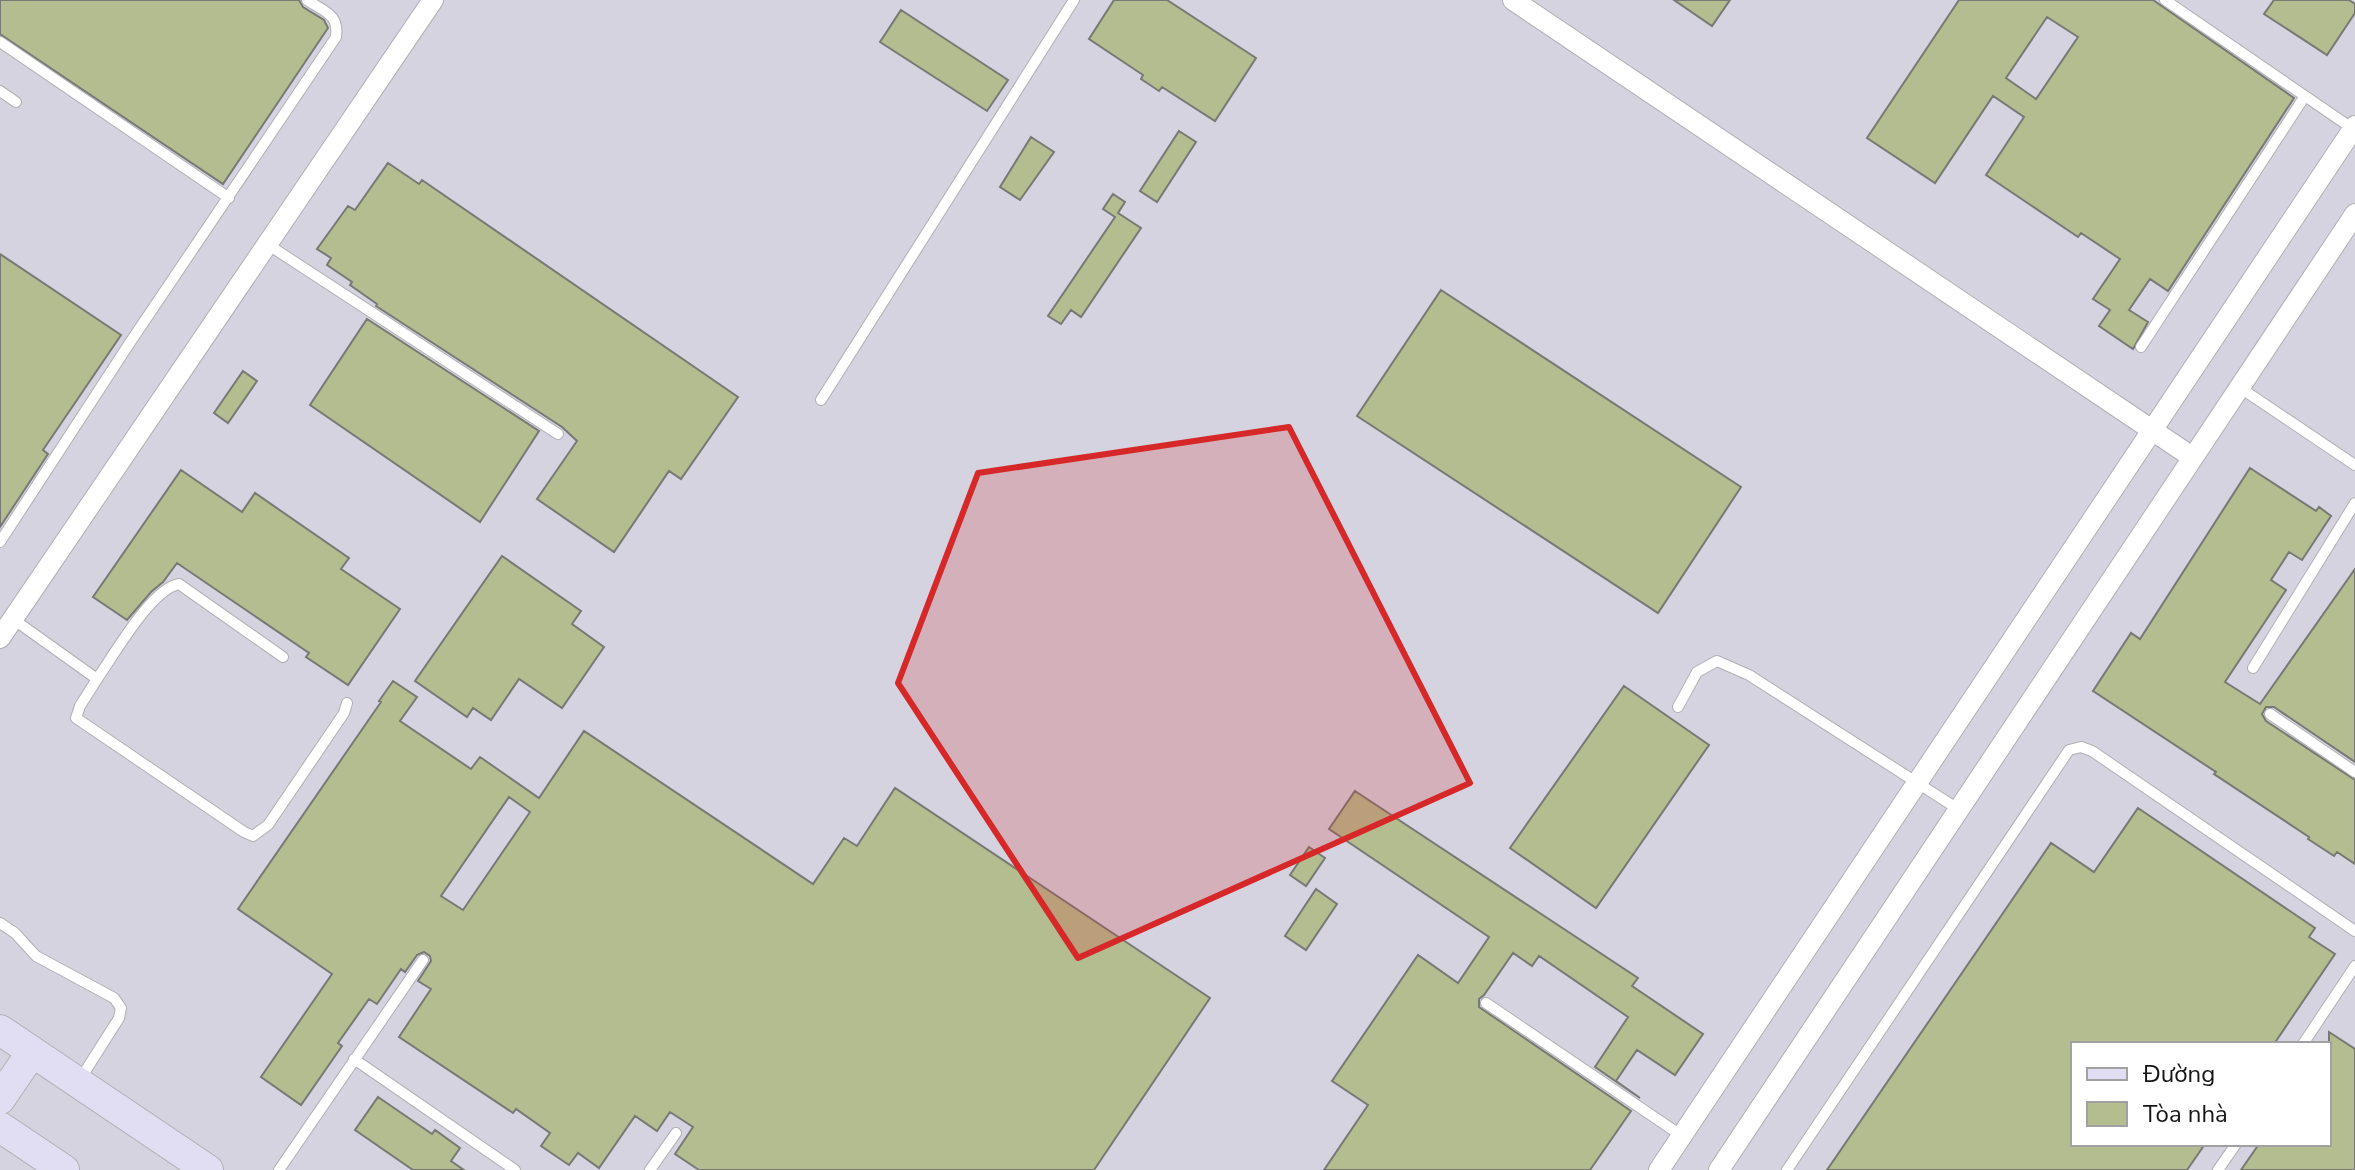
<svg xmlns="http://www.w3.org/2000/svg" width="2355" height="1170" viewBox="0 0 2355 1170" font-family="'Nunito Sans',sans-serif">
<rect width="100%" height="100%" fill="#e0dfe4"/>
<path fill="#d4d3df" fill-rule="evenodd" d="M 0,0 L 2355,0 L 2355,1170 L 0,1170 ZM 2073,1044 L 2329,1044 L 2329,1144 L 2073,1144 Z"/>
<path fill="#b3bd8f" stroke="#787975" stroke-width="2" fill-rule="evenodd" d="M 0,0 L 299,0 L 303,7 L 324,20 L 328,28 L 223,184 L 0,34 Z
M 1114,0 L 1167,0 L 1256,58 L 1215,121 L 1162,87 L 1159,91 L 1141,79 L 1143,75 L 1089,39 Z
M 1674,0 L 1730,0 L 1712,26 Z
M 1959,0 L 2153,0 L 2294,98 L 2168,291 L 2150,279 L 2129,310 L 2148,322 L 2133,349 L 2099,326 L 2110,310 L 2093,299 L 2120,259 L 2081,233 L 2078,237 L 1986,175 L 2024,117 L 1993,96 L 1935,183 L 1867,138 ZM 2047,17 L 2078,37 L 2036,99 L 2006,78 Z
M 2274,0 L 2349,0 L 2355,4 L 2355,13 L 2327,55 L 2264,14 Z
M 901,10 L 1008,80 L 987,111 L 880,42 Z
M 1179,131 L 1196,142 L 1157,202 L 1140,191 Z
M 1031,137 L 1054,152 L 1020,200 L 1000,187 Z
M 388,163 L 419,184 L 422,180 L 738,397 L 681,479 L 669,471 L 614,552 L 537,499 L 577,441 L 562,427 L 376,306 L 377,304 L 350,285 L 352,282 L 327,265 L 331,258 L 317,249 L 348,206 L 355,210 Z
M 1113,194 L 1125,202 L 1118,213 L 1141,228 L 1081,317 L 1071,310 L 1061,324 L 1048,316 L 1115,217 L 1103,209 Z
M 0,254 L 121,335 L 43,450 L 48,454 L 0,527 Z
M 1441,290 L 1741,487 L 1658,613 L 1357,416 Z
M 367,319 L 539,431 L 480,522 L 310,405 Z
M 243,371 L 257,381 L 228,423 L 214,413 Z
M 2250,468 L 2316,511 L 2319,507 L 2331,516 L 2302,560 L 2289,552 L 2271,580 L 2286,590 L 2225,682 L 2260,704 L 2355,569 L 2355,762 L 2274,707 L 2266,707 L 2262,714 L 2266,721 L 2355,780 L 2355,864 L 2337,852 L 2334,856 L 2308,839 L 2309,837 L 2214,774 L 2216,772 L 2093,691 L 2131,633 L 2140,639 Z
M 181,470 L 242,512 L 255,493 L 349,558 L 341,569 L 400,609 L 348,685 L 306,657 L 309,653 L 177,563 L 163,582 L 151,592 L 127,620 L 93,597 Z
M 502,556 L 581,611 L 572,624 L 604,647 L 562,708 L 519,679 L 491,720 L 473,708 L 467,717 L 415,681 Z
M 393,681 L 417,697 L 400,721 L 471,769 L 480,757 L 539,798 L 584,731 L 813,884 L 844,838 L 857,846 L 895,788 L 1210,998 L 1094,1170 L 699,1170 L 675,1154 L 693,1127 L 670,1112 L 657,1131 L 635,1116 L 599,1168 L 578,1153 L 569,1165 L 541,1146 L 550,1133 L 516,1109 L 513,1113 L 399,1037 L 431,989 L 418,981 L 431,961 L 430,956 L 424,952 L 417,955 L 405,972 L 401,969 L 377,1004 L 369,999 L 338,1043 L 342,1046 L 301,1105 L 261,1077 L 332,974 L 238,909 L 381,702 L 379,701 ZM 509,797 L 530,812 L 463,910 L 441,896 Z
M 1624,686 L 1709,745 L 1596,908 L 1510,848 Z
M 1355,791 L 1638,978 L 1632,986 L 1703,1034 L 1675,1075 L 1637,1050 L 1616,1081 L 1640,1098 L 1595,1067 L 1628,1017 L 1539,956 L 1532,966 L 1513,953 L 1484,995 L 1479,999 L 1479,1007 L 1631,1111 L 1590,1170 L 1324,1170 L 1368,1105 L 1332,1081 L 1418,955 L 1458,983 L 1489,937 L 1329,829 Z
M 2138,808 L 2315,928 L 2309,937 L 2335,954 L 2274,1044 L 2073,1044 L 2073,1144 L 2205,1144 L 2187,1170 L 1827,1170 L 2051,843 L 2094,872 Z
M 1309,847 L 1325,858 L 1306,886 L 1290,875 Z
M 1316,889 L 1337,904 L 1306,950 L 1285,936 Z
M 2329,1032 L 2355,1049 L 2355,1170 L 2241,1170 L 2259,1144 L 2329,1144 Z
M 378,1097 L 432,1134 L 435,1130 L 460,1148 L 451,1161 L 464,1170 L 413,1170 L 355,1130 Z"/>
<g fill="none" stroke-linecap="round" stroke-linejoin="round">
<defs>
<path id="lane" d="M 2165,0 L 2353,129
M 0,42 L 229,198
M 0,91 L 16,102
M 267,244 L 558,434
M 2141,347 L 2305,96
M 2239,387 L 2355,465
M 821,400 L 1074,0
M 0,542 L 129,344 L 336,37 C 339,14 325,12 307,0
M 13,619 L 97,679 L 80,706 L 76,718 L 244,832 L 253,836 L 268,825 L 344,713 L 347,703
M 2253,668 L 2355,503
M 97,679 C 114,655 151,589 179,584 L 283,657
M 1678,707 L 1697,672 L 1717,661 L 1749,675 L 1958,809
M 2270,714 L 2355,772
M 0,923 L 15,933 L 36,956 L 114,998 L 121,1008 L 119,1018 L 79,1081
M 1486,1003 L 1682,1136
M 2303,1044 L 2355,966
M 354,1059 L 515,1170
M 279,1170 L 423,960
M 650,1170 L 676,1133
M 1787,1170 L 2069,750 L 2081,747 L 2092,751 L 2355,931
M 2218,1170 L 2236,1144"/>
<path id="street" d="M 1513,0 L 2192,457
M 0,638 L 433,0
M 1659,1170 L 2355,126
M 1719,1170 L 2355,214"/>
<path id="secondary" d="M 0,1030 L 208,1170
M 0,1099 L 32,1052
M 0,1127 L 64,1170"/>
</defs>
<use href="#lane" stroke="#b0b0b4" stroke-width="12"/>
<use href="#street" stroke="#b0b0b4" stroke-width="22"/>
<use href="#secondary" stroke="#b0b0b4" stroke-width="32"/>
<use href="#lane" stroke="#fff" stroke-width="10"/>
<use href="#street" stroke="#fff" stroke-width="20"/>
<use href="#secondary" stroke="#e1def3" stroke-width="30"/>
</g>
<path fill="#d62828" fill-opacity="0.2" stroke="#d62828" stroke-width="6" stroke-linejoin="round" d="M 1289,427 L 1470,783 L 1078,958 L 898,683 L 978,473 Z"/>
<rect x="2071" y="1042" width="260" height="104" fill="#ffffff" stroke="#a1a1a2" stroke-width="2"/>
<rect x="2087" y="1068" width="40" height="12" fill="#e1def3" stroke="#a1a1a2" stroke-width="2"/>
<text x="2143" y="1082" font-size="24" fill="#151517">Đường</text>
<rect x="2087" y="1102" width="40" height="24" fill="#b3bd8f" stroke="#a1a1a2" stroke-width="2"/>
<text x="2143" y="1122" font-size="24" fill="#151517">Tòa nhà</text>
</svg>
